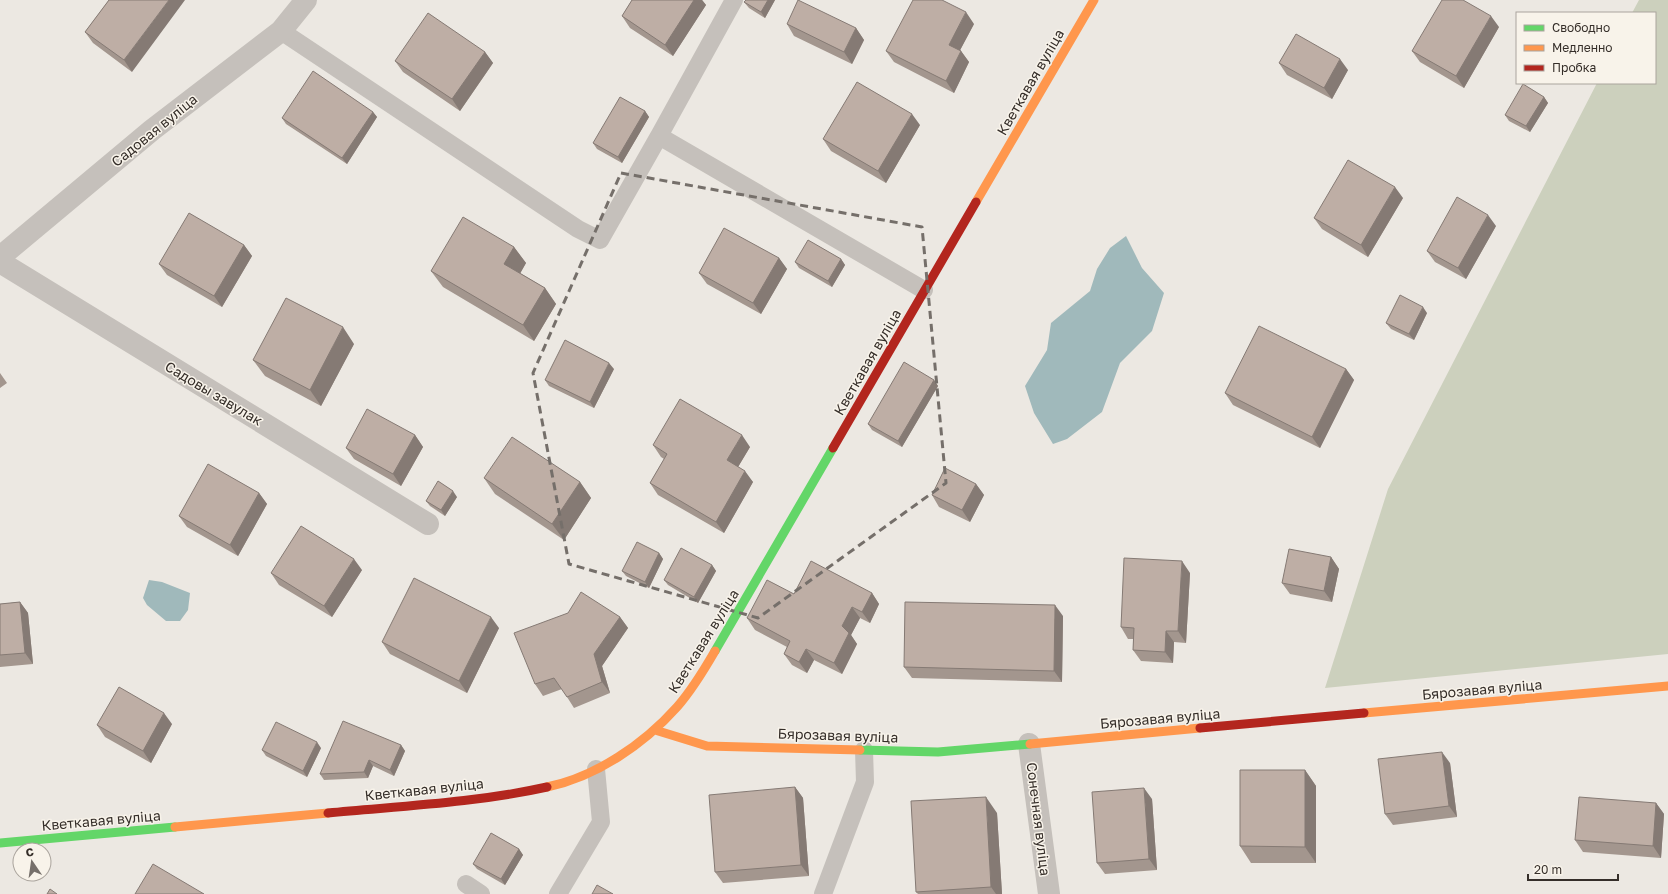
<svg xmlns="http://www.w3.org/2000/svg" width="1668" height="894" viewBox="0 0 1668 894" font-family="'Golos Text',sans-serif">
<rect width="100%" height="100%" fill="#ece8e2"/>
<path fill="#ccd0bd" d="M 1639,0 L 1668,0 L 1668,654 L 1325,688 L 1388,489 L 1597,83 L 1655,83 L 1655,13 L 1632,13 Z"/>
<path fill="#a0b9bb" d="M 1126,236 L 1142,268 L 1164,293 L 1152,331 L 1120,363 L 1102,412 L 1067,439 L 1053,444 L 1034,413 L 1025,386 L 1047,350 L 1051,323 L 1090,291 L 1097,269 L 1110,248 Z
M 149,580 L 162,582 L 190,593 L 188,610 L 180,621 L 166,621 L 147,605 L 143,598 Z"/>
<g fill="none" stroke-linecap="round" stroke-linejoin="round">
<path stroke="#c5c0bb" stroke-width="18" d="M 281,31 L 578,229 L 600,240 L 659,136 L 924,290
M 659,136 L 734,0
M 466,884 L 481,894
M 558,894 L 601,822 L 596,769
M 823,894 L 865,782 L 864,750"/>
<path stroke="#c5c0bb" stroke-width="22" d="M 0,257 L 152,130 L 281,31 L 306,0
M 0,262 L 428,524
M 1029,744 L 1049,894"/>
<path stroke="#63d668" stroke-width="9" d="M 715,651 L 833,448
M 860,750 L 938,752 L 1030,744
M 0,843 L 175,827"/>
<path stroke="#ff974d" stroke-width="9" d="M 976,202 L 1094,0
M 1364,713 L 1668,686
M 655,730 L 707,746 L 860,750
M 1030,744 L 1200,728
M 547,787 C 596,777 644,744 677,707 C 692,690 704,670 715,651
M 175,827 L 328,813"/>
<path stroke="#b3261e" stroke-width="9" d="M 833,448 L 976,202
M 1200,728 L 1364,713
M 328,813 C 401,806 475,803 547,787"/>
</g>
<path fill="#a3968e" d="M 109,0 L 132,72 L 93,43 L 85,32 Z
M 632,0 L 702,0 L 706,5 L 673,56 L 630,28 L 622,16 Z
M 775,0 L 765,18 L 749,8 L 744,2 Z
M 787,24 L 856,28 L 864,40 L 852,64 L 794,36 Z
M 974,24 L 960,50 L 961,51 L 969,62 L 954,93 L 894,62 L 886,51 Z
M 1499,27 L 1464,88 L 1420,62 L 1412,51 Z
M 485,52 L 493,63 L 460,111 L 403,72 L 395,61 Z
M 1279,63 L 1348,70 L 1332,99 L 1287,75 Z
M 1544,97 L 1548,103 L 1530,132 L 1509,121 L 1505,115 Z
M 645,111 L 649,117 L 622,163 L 597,149 L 593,143 Z
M 373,112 L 377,117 L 347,164 L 286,124 L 282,118 Z
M 920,125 L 886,183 L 831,151 L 823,139 Z
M 1403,198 L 1368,257 L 1322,229 L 1314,218 Z
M 1496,226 L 1466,279 L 1435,262 L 1427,251 Z
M 244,245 L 252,256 L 222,307 L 167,275 L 159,264 Z
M 514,247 L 526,263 L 520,273 L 545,288 L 556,304 L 534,341 L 443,287 L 431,271 Z
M 779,258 L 787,269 L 761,314 L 707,284 L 699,273 Z
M 841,259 L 845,265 L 832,287 L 799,268 L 795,262 Z
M 1427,313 L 1414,340 L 1391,329 L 1386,323 Z
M 354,344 L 321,406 L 265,376 L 253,360 Z
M 614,369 L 594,408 L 549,386 L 545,380 Z
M 1346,369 L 1354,380 L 1320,448 L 1233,405 L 1225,393 Z
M 0,373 L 7,383 L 0,388 Z
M 934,380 L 938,386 L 902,447 L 872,430 L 868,424 Z
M 415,435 L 423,447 L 401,486 L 354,459 L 346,448 Z
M 653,445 L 750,447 L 738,467 L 753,482 L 724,533 L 658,495 L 650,483 L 664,459 L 661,457 Z
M 484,478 L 580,482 L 591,498 L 564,540 L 495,494 Z
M 976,484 L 984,495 L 970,522 L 939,507 L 932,495 Z
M 259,493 L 267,504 L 238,556 L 187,527 L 179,516 Z
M 457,497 L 445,516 L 430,506 L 426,501 Z
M 659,553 L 663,559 L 649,588 L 626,576 L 622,571 Z
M 1331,557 L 1339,569 L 1332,602 L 1290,594 L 1282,583 Z
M 712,565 L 716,571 L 698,603 L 668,585 L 664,580 Z
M 362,570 L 332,617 L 279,585 L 271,573 Z
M 1190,573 L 1186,643 L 1174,642 L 1173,663 L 1141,661 L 1133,650 L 1133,639 L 1128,639 L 1121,627 Z
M 872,593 L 879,604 L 870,623 L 860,618 L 851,635 L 857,644 L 842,674 L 814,660 L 807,673 L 792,665 L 784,654 L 787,647 L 755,630 L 747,618 Z
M 20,602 L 28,613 L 33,664 L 0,667 L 0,604 Z
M 1063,616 L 1062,682 L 912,678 L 904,667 Z
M 620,617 L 628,628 L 602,666 L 610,693 L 574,708 L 562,689 L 543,696 L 535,684 Z
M 499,628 L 467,693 L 390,654 L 382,642 Z
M 172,724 L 151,763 L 105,737 L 97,725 Z
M 401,745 L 405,751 L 394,776 L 373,766 L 368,778 L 324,780 L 320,774 Z
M 321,748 L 307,777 L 266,756 L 262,750 Z
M 1450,763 L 1457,817 L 1393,825 L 1385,814 Z
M 1305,770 L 1316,786 L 1316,863 L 1251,863 L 1240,846 Z
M 795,787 L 803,798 L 809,876 L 723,883 L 715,872 Z
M 1152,799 L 1157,870 L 1105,874 L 1097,863 Z
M 1656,803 L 1664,814 L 1661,858 L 1583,852 L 1575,840 Z
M 997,813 L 1002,894 L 918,894 L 916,892 Z
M 519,849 L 523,855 L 505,885 L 477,869 L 473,864 Z"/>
<path fill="#857a74" d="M 169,0 L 185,0 L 132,72 L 124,60 Z
M 694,0 L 702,0 L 706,5 L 673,56 L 665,45 Z
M 768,0 L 775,0 L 765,18 L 761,12 Z
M 966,12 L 974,24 L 957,56 L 949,45 Z
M 1491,16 L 1499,27 L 1464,88 L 1456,76 Z
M 856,28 L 864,40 L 852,64 L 844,52 Z
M 961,51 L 969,62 L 954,93 L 946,81 Z
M 485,52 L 493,63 L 460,111 L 452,99 Z
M 1340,59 L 1348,70 L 1332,99 L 1324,88 Z
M 1544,97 L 1548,103 L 1530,132 L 1526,126 Z
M 645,111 L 649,117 L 622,163 L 618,157 Z
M 373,112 L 377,117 L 347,164 L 342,158 Z
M 912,114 L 920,125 L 886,183 L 878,171 Z
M 1395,187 L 1403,198 L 1368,257 L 1361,245 Z
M 1488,215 L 1496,226 L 1466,279 L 1458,268 Z
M 244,245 L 252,256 L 222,307 L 214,296 Z
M 514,247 L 526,263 L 516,281 L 504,264 Z
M 779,258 L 787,269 L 761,314 L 753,303 Z
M 841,259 L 845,265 L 832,287 L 828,281 Z
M 545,288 L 556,304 L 534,341 L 523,325 Z
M 1423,307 L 1427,313 L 1414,340 L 1409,334 Z
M 343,327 L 354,344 L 321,406 L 310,390 Z
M 609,363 L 614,369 L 594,408 L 590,402 Z
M 1346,369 L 1354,380 L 1320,448 L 1312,437 Z
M 934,380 L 938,386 L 902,447 L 898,441 Z
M 415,435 L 423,447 L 401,486 L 393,474 Z
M 742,435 L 750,447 L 735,472 L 727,460 Z
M 745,471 L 753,482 L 724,533 L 716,522 Z
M 580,482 L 591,498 L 564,540 L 552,524 Z
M 976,484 L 984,495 L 970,522 L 962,510 Z
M 453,491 L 457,497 L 445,516 L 441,510 Z
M 259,493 L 267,504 L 238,556 L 230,545 Z
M 659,553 L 663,559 L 649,588 L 645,582 Z
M 1331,557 L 1339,569 L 1332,602 L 1324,591 Z
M 354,559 L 362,570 L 332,617 L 324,606 Z
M 1182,561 L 1190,573 L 1186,643 L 1178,631 Z
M 712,565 L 716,571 L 698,603 L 694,597 Z
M 872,593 L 879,604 L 870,623 L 862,612 Z
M 20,602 L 28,613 L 33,664 L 25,653 Z
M 1055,605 L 1063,616 L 1062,682 L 1054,671 Z
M 852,607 L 860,618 L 851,635 L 857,644 L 842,674 L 834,663 L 842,626 Z
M 491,617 L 499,628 L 467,693 L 459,681 Z
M 620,617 L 628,628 L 602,666 L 610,693 L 602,682 L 594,654 Z
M 1166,631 L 1174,642 L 1173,663 L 1165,652 Z
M 806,649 L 814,660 L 807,673 L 799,662 Z
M 164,713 L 172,724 L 151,763 L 143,751 Z
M 317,742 L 321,748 L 307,777 L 303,771 Z
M 401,745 L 405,751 L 394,776 L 390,770 Z
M 1442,752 L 1450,763 L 1457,817 L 1449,806 Z
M 369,760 L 373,766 L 368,778 L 364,772 Z
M 1305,770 L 1316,786 L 1316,863 L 1305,847 Z
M 795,787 L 803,798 L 809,876 L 801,865 Z
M 1144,788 L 1152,799 L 1157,870 L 1149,859 Z
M 986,797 L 997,813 L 1002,894 L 996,894 L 991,887 Z
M 1656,803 L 1664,814 L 1661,858 L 1653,846 Z
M 519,849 L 523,855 L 505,885 L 501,879 Z"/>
<path fill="#beaea5" stroke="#857a74" d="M 109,0 L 169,0 L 124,60 L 85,32 Z
M 632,0 L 694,0 L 665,45 L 622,16 Z
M 746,0 L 768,0 L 761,12 L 744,2 Z
M 798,0 L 856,28 L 844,52 L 787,24 Z
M 913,0 L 942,0 L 966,12 L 949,45 L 961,51 L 946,81 L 886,51 Z
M 1442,0 L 1463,0 L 1491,16 L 1456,76 L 1412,51 Z
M 428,13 L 485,52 L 452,99 L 395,61 Z
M 1296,34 L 1340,59 L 1324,88 L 1279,63 Z
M 313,71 L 373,112 L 342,158 L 282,118 Z
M 857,82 L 912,114 L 878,171 L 823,139 Z
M 1523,84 L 1544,97 L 1526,126 L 1505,115 Z
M 620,97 L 645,111 L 618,157 L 593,143 Z
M 1348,160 L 1395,187 L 1361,245 L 1314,218 Z
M 1457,197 L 1488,215 L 1458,268 L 1427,251 Z
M 189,213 L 244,245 L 214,296 L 159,264 Z
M 463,217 L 514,247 L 504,264 L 545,288 L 523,325 L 431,271 Z
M 724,228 L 779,258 L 753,303 L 699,273 Z
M 808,240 L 841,259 L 828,281 L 795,262 Z
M 1400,295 L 1423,307 L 1409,334 L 1386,323 Z
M 286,298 L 343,327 L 310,390 L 253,360 Z
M 1259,326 L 1346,369 L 1312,437 L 1225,393 Z
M 565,340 L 609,363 L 590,402 L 545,380 Z
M 904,362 L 934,380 L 898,441 L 868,424 Z
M 680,399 L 742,435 L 727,460 L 745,471 L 716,522 L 650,483 L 667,454 L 653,445 Z
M 367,409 L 415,435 L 393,474 L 346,448 Z
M 512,437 L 580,482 L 552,524 L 484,478 Z
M 208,464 L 259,493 L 230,545 L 179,516 Z
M 945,468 L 976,484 L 962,510 L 932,495 Z
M 438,481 L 453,491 L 441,510 L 426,501 Z
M 301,526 L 354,559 L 324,606 L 271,573 Z
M 637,542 L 659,553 L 645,582 L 622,571 Z
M 681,548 L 712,565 L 694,597 L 664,580 Z
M 1289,549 L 1331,557 L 1324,591 L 1282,583 Z
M 1124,558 L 1182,561 L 1178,631 L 1166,631 L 1165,652 L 1133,650 L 1134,628 L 1121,627 Z
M 811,561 L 872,593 L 862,612 L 852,607 L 842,626 L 849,633 L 834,663 L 806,649 L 799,662 L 784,654 L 790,641 L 747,618 L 767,580 L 794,594 Z
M 414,578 L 491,617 L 459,681 L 382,642 Z
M 581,592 L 620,617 L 594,654 L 602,682 L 567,697 L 554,678 L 535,684 L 514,633 L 568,613 Z
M 20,602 L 25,653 L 0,655 L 0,604 Z
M 905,602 L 1055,605 L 1054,671 L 904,667 Z
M 119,687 L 164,713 L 143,751 L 97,725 Z
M 343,721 L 401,745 L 390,770 L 369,760 L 364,772 L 320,774 Z
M 276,722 L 317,742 L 303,771 L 262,750 Z
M 1442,752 L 1449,806 L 1385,814 L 1378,759 Z
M 1240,770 L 1305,770 L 1305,847 L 1240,846 Z
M 795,787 L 801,865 L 715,872 L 709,795 Z
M 1144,788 L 1149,859 L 1097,863 L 1092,792 Z
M 986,797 L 991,887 L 916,892 L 911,801 Z
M 1579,797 L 1656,803 L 1653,846 L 1575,840 Z
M 491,833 L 519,849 L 501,879 L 473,864 Z
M 153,864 L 204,894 L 135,894 Z
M 597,885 L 613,894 L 592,894 Z
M 50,889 L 57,894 L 47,894 Z"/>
<path fill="none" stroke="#756f6a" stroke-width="3" stroke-dasharray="8 5" stroke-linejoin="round" d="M 621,173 L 922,227 L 946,483 L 758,618 L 569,564 L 533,373 Z"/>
<g text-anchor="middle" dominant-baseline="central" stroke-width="3" stroke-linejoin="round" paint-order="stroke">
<g font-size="14" fill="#352e29" stroke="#f8f3ea">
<text transform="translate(1030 82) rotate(-60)">Кветкавая вуліца</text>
<text transform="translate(154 130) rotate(-39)">Садовая вуліца</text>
<text transform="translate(867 362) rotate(-60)">Кветкавая вуліца</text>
<text transform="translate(214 393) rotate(31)">Садовы завулак</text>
<text transform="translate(703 641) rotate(-58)">Кветкавая вуліца</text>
<text transform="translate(1482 689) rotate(-5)">Бярозавая вуліца</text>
<text transform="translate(1160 718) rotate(-5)">Бярозавая вуліца</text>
<text transform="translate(838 735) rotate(2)">Бярозавая вуліца</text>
<text transform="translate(424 789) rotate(-6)">Кветкавая вуліца</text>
<text transform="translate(1039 819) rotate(83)">Сонечная вуліца</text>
<text transform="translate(101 820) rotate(-5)">Кветкавая вуліца</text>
</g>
</g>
<rect x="1516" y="12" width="140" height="72" fill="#f8f3ea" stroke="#aaa49d"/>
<rect x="1524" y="25" width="20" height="6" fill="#63d668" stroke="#aaa49d"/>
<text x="1552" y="32" font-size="12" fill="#352e29">Свободно</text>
<rect x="1524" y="45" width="20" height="6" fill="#ff974d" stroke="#aaa49d"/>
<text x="1552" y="52" font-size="12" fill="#352e29">Медленно</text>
<rect x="1524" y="65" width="20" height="6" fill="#b3261e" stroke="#aaa49d"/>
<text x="1552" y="72" font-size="12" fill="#352e29">Пробка</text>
<g transform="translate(32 862) rotate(347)"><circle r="19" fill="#f8f3ea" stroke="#aaa49d"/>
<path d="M0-3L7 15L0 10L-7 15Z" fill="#756f6a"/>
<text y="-6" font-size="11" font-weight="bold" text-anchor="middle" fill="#352e29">С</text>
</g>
<path d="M1528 874v6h90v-6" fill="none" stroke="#352e29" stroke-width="2"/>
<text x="1534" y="874" font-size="12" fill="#352e29" stroke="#f8f3ea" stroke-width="3" paint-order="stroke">20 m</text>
</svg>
